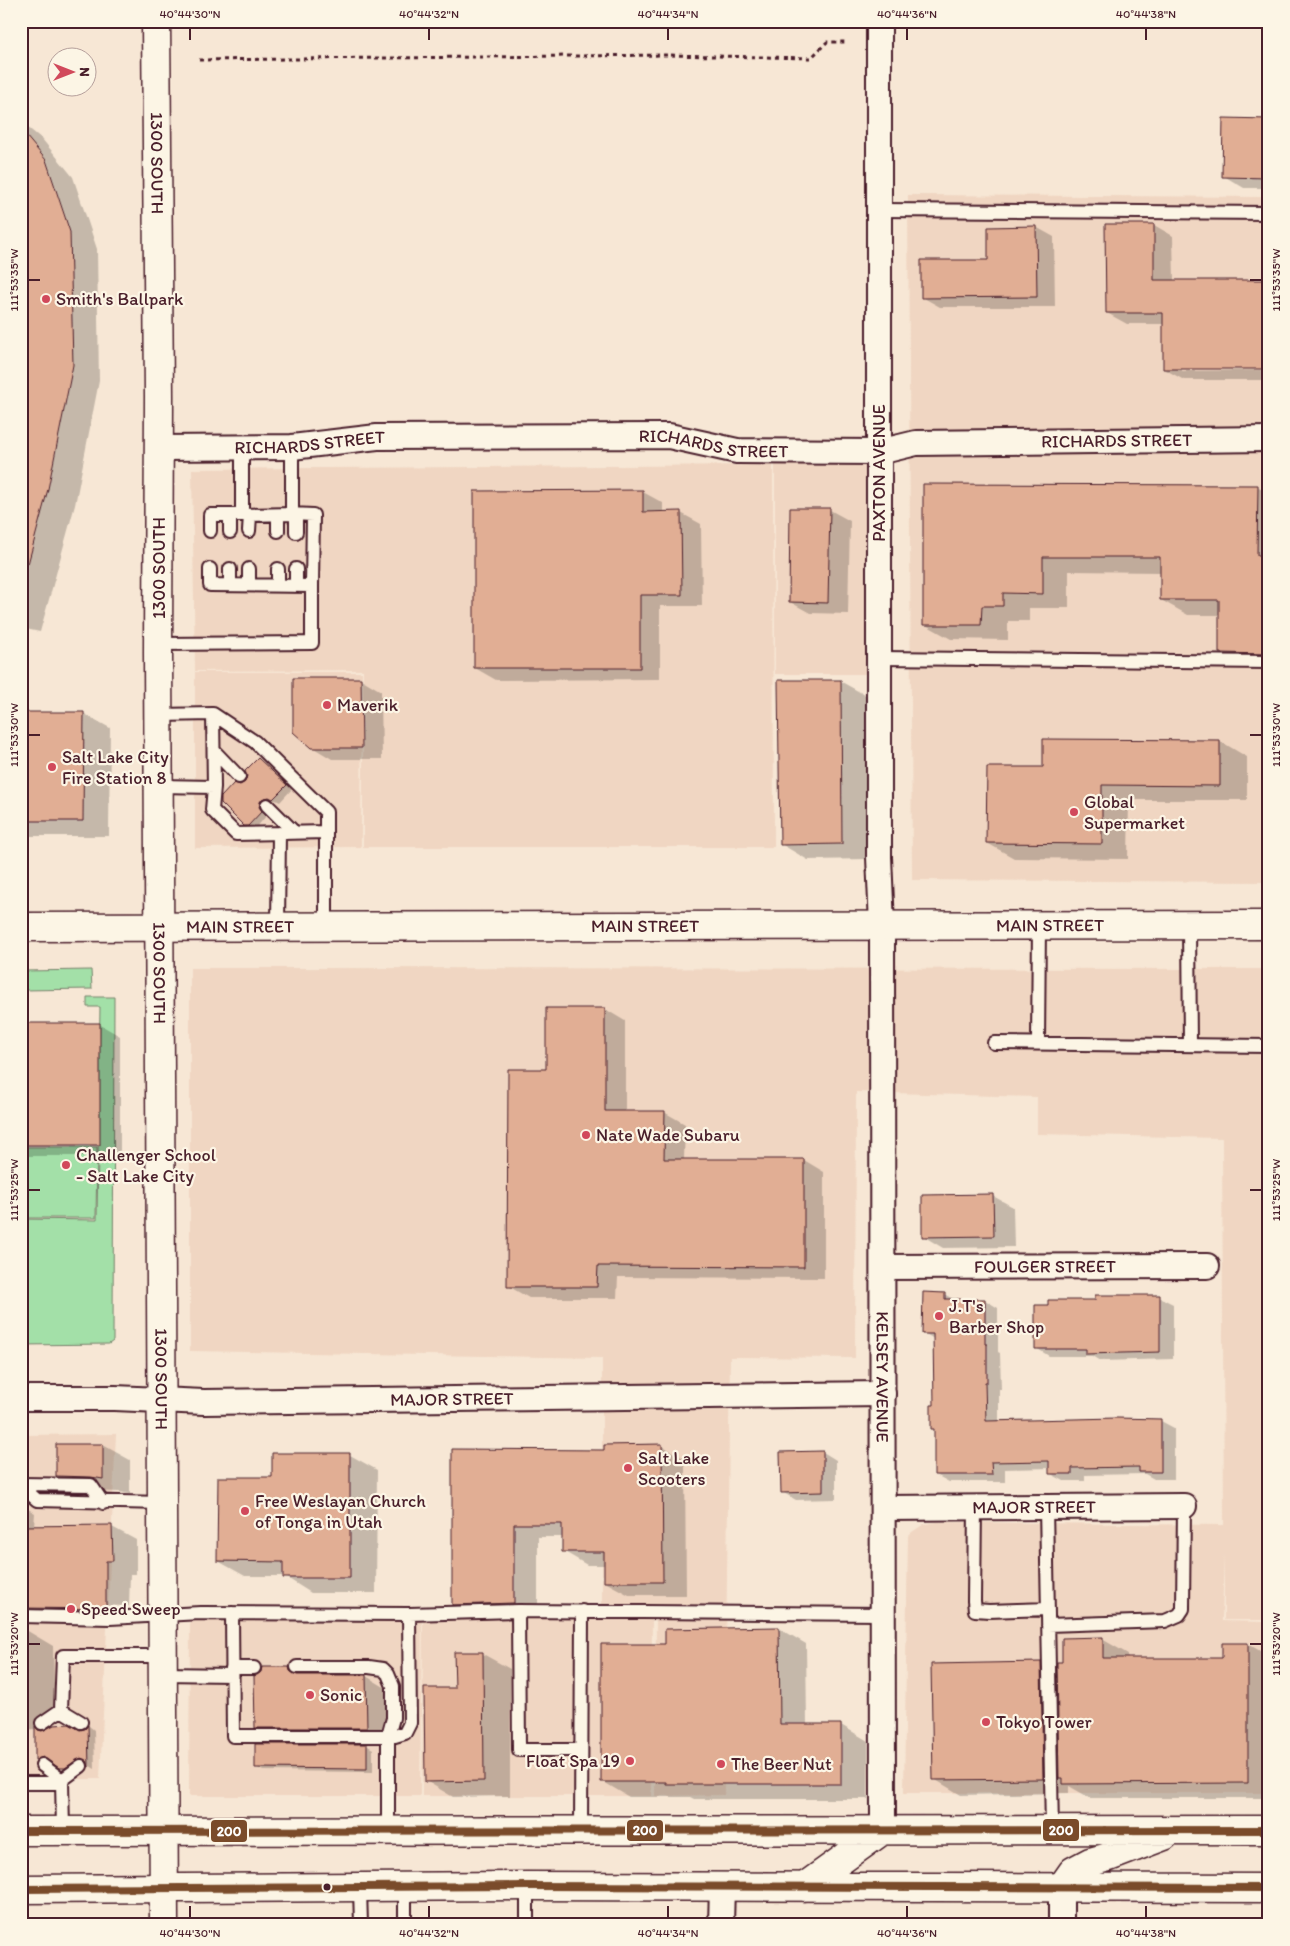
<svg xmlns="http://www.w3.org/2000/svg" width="1290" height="1946" viewBox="0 0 1290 1946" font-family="Itim,sans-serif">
<rect width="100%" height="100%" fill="#f7e7d5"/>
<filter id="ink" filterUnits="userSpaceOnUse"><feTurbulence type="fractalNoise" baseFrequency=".02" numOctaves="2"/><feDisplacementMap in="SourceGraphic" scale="10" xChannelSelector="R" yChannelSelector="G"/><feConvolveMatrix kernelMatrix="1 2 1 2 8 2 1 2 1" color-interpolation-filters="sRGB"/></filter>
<g filter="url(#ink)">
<path fill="#f0d6c2" d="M 908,195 L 1269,197 L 1269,882 L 912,880 Z
M 773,465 L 774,847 L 363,847 L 363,670 L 195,671 L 192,469 Z
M 775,465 L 865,465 L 866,674 L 775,674 Z
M 195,672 L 362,672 L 361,847 L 195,848 Z
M 190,968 L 1269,969 L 1269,1620 L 1224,1620 L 1224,1555 L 1222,1621 L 1269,1622 L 1269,1793 L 904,1793 L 908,1536 L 912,1532 L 924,1524 L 937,1522 L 1224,1525 L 1222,1138 L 1037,1134 L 1037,1097 L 856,1092 L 855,1358 L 730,1357 L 724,1795 L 655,1796 L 656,1606 L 602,1605 L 602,1358 L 190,1351 Z
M 116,1434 L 100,1779 L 21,1779 L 21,1435 Z
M 423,1607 L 652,1609 L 651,1796 L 422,1796 Z
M 422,1619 L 420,1796 L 189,1796 L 190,1621 Z"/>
<path fill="#a3e0a8" stroke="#76806a" d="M 91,970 L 92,989 L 24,990 L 23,971 Z
M 87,997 L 114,997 L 113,1341 L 109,1344 L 21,1345 L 21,1219 L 97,1220 L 100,1007 L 87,1007 Z
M 21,1147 L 97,1147 L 96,1218 L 21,1218 Z"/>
<path fill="#0003" fill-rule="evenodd" d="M 1269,120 L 1269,188 L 1244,188 L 1224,176 Z
M 21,122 L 42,139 L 73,177 L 97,249 L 99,381 L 75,505 L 40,632 L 21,628 Z
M 1154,225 L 1173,236 L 1174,281 L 1182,371 L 1269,370 L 1269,380 L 1184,380 L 1164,369 L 1164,324 L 1127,324 L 1107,313 Z
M 1036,227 L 1054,237 L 1055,307 L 940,307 L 922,297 L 990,262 L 989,228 Z
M 925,485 L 1257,486 L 1269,493 L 1269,668 L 1247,668 L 1220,653 L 1220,615 L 1188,615 L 1161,600 L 1162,572 L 1069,571 L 1069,608 L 1029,608 L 1029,621 L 1008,621 L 1008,640 L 951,639 L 924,624 Z
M 643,492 L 663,503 L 663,513 L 681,513 L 701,524 L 702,606 L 660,606 L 660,679 L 496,680 L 475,668 Z
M 830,510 L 850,521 L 848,614 L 810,613 L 790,602 Z
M 361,679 L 381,691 L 382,759 L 332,759 L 312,747 Z
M 840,681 L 867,696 L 869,859 L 808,860 L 781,844 Z
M 83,713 L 110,728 L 109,836 L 21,836 L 21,714 Z
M 1220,741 L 1247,757 L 1247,800 L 1129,800 L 1128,859 L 1014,858 L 987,843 L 1045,769 Z
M 258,759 L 264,763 L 292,789 L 280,802 L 276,800 L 268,802 L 265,811 L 267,815 L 255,829 L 252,829 L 245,825 L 241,786 L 246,783 Z
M 605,1009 L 625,1021 L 625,1112 L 664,1112 L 685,1124 L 684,1160 L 804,1160 L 824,1172 L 824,1278 L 618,1277 L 617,1298 L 529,1298 L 508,1286 L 548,1071 Z
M 21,1024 L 99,1024 L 120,1036 L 120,1156 L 21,1156 Z
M 923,1196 L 993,1196 L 1013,1207 L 1014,1247 L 943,1248 L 923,1236 Z
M 944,1294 L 955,1300 L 985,1300 L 998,1308 L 998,1352 L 1000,1353 L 1001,1389 L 999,1389 L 999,1422 L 1161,1421 L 1174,1428 L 1174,1479 L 1154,1479 L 1145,1474 L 1085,1475 L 1085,1481 L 1064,1481 L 1051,1474 L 1051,1468 L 1005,1469 L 1005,1482 L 949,1482 L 936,1475 L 935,1430 L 933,1428 L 935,1406 L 934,1339 L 924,1333 Z
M 1159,1297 L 1173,1304 L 1173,1359 L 1100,1361 L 1092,1356 L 1049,1356 L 1036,1348 L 1096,1301 Z
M 103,1445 L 130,1460 L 130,1494 L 119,1492 L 84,1491 L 57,1476 Z
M 662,1446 L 685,1459 L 686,1595 L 629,1595 L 605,1582 L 605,1565 L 587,1565 L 563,1551 L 563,1537 L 538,1537 L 538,1616 L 477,1618 L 453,1604 L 454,1450 L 605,1451 Z
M 823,1452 L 836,1460 L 836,1499 L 796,1500 L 782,1492 Z
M 350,1455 L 377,1470 L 376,1593 L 311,1593 L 284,1576 L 245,1576 L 218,1561 L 273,1478 Z
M 21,1505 L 35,1513 L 34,1527 L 112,1527 L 136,1540 L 136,1574 L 130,1574 L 129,1606 L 21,1604 Z
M 779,1628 L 806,1644 L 807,1725 L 841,1725 L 868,1741 L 868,1799 L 694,1799 L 690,1797 L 629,1797 L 602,1781 L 666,1645 Z
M 26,1630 L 53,1646 L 55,1726 L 81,1731 L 86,1730 L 89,1726 L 94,1730 L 95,1769 L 90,1766 L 88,1760 L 72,1771 L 67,1771 L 50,1760 L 43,1763 L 37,1760 L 36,1729 L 21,1730 L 21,1631 ZM 39,1729 L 49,1729 L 42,1732 Z
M 1102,1639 L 1128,1654 L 1128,1659 L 1224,1659 L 1248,1644 L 1269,1656 L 1269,1798 L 1090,1798 L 1069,1786 L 1069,1793 L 961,1795 L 934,1779 L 1040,1663 L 1058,1674 L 1064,1663 Z
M 483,1654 L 510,1669 L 510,1796 L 453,1797 L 426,1781 L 456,1689 Z
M 289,1668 L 303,1676 L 366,1676 L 386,1688 L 386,1739 L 276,1739 L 256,1727 Z
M 366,1745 L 373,1749 L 373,1772 L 263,1771 L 256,1767 Z"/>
<path fill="#e1ae94" stroke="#4a1f2b" d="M 1223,118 L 1269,119 L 1269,178 L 1222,177 Z
M 21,130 L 46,160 L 70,232 L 73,365 L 48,489 L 28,564 L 21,563 Z
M 1105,224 L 1154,224 L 1154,280 L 1269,280 L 1269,369 L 1163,369 L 1163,313 L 1106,313 Z
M 1036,226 L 1037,297 L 921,298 L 921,260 L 988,260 L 988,227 Z
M 923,484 L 1258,485 L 1257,555 L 1269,555 L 1269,654 L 1219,653 L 1219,600 L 1160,600 L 1160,557 L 1043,557 L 1043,594 L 1003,593 L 1003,606 L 982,606 L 981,625 L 923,625 Z
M 643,490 L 643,512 L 681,511 L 682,595 L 640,595 L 640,668 L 474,668 L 474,491 Z
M 790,508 L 830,508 L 828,603 L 789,602 Z
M 293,678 L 361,678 L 362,748 L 311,748 L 293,732 Z
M 778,680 L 841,680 L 842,844 L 780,845 Z
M 21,712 L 84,712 L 83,821 L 21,821 Z
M 1043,739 L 1220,740 L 1220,786 L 1102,785 L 1102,844 L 986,843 L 987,767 L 1043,767 Z
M 258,758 L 287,785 L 273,799 L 269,797 L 262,799 L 259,807 L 262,811 L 248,826 L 244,826 L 221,803 L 221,797 L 234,783 L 240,785 L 245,782 L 247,776 L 245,771 Z
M 546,1008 L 605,1008 L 605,1111 L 665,1111 L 664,1159 L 804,1159 L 804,1267 L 598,1266 L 597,1287 L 507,1287 L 508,1069 L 546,1069 Z
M 21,1023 L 100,1023 L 100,1145 L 21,1145 Z
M 993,1194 L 994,1236 L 922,1237 L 922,1195 Z
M 923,1292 L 945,1293 L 945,1299 L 985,1299 L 985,1344 L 987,1344 L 987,1382 L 985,1382 L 986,1421 L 1117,1418 L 1161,1419 L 1161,1472 L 1139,1472 L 1139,1467 L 1072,1468 L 1072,1474 L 1049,1474 L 1049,1461 L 991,1462 L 992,1475 L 934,1475 L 934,1429 L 931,1429 L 931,1405 L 934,1405 L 933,1334 L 922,1334 Z
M 1095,1295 L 1160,1295 L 1160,1352 L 1086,1354 L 1086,1349 L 1035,1349 L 1035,1305 L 1048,1305 L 1048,1300 L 1095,1300 Z
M 56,1444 L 103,1444 L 103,1479 L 91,1477 L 56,1476 Z
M 662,1444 L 663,1582 L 604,1582 L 604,1552 L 562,1552 L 562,1524 L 514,1524 L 514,1603 L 452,1605 L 452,1449 L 604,1450 L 604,1445 Z
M 823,1451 L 823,1492 L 781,1493 L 780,1452 Z
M 272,1453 L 350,1453 L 350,1578 L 283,1578 L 283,1562 L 217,1561 L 218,1477 L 272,1477 Z
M 112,1525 L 113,1561 L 106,1561 L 106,1609 L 21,1608 L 21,1526 Z
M 779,1627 L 780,1724 L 841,1724 L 841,1784 L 666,1784 L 666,1782 L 601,1782 L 601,1644 L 665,1644 L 665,1629 Z
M 1103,1637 L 1103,1658 L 1222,1658 L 1222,1643 L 1248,1643 L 1248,1783 L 1063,1784 L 1063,1778 L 1059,1778 L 1057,1662 L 1062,1662 L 1062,1638 Z
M 454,1652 L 483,1652 L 484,1781 L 425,1782 L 424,1688 L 455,1688 Z
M 1041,1662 L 1043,1779 L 933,1780 L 931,1664 Z
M 262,1667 L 289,1667 L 290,1671 L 297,1675 L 366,1675 L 367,1728 L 255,1728 L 254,1676 L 261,1672 Z
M 69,1724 L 80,1730 L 85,1729 L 88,1725 L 89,1767 L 87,1761 L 81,1758 L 65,1768 L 59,1768 L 43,1757 L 35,1760 L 35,1726 L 38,1730 L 42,1731 L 54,1725 Z
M 255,1744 L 367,1744 L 367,1769 L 255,1768 Z"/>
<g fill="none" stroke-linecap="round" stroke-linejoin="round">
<defs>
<path id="service" d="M 879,210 L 1269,213
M 242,447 L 242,515 L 292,514 L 292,447
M 292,514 L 313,515 L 312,586
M 230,515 L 230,532
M 278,515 L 278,531
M 296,515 L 296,532
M 210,531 L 210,515 L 242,515
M 249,531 L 250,515
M 230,569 L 230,585
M 249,569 L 249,585
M 278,569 L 278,586
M 296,569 L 296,586
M 158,644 L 312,643 L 312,586 L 210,585 L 210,569
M 879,658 L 1269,662
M 159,715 L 213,714 L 255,742 L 326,812 L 326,926
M 214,751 L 239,777
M 159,786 L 214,787 L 213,714
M 214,787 L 212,810 L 236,834 L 326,832
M 267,805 L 295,833
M 1189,925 L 1190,1045
M 278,926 L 279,833
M 994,1043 L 1269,1046
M 1038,1043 L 1039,925
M 21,1484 L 91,1485 L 103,1503
M 21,1486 L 37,1500 L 162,1503
M 975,1507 L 974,1601 L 975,1610 L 989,1611 L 1048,1609
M 1046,1507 L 1052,1830
M 518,1611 L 519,1750 L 580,1750
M 232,1613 L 233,1736 L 395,1736 L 405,1733 L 410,1723 L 409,1614
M 21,1616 L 110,1618 L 200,1613 L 409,1614 L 518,1611 L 883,1614
M 1048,1625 L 1165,1621 L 1179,1615 L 1183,1609 L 1184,1506
M 297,1667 L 369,1667 L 383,1669 L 388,1674 L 393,1686 L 393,1718 L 388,1736 L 388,1831
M 232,1668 L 254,1668
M 163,1674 L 232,1675
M 81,1722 L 61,1710 L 63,1656 L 163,1656
M 42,1723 L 61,1710
M 42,1765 L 62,1780
M 21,1783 L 62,1783
M 581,1830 L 582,1611
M 63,1831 L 62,1780 L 81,1766
M 527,1886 L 527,1925
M 360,1888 L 361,1925
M 405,1925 L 405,1887"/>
<g id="minor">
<path id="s1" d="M 879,21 L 879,857 L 882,925 L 883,1830"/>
<path id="s2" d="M 159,448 L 292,447 L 377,437 L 669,436 L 737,451 L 879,452 L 916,443 L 1269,439"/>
<path id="s3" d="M 883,1267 L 1207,1266"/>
<path id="s4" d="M 21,1398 L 115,1398 L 204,1402 L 883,1394"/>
<path id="s5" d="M 883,1508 L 1184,1506"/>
<path d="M 1061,1888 L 1061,1925"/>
<path d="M 721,1925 L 722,1886"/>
</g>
<g id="tertiary">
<path id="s6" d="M 21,927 L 1269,925"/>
</g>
<g id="secondary">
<path id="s7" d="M 156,21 L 159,396 L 158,653 L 164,1925"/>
</g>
<path id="primary" d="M 21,1831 L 1269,1830
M 804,1887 L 883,1830
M 1061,1888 L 1073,1871 L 1090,1862 L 1109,1857 L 1164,1836
M 21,1889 L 527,1886 L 1269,1888"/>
</defs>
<use href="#service" stroke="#4a1f2b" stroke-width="16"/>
<use href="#minor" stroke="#4a1f2b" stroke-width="28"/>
<use href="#tertiary" stroke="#4a1f2b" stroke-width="31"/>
<use href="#secondary" stroke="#4a1f2b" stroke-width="31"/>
<use href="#primary" stroke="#4a1f2b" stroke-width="31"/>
<path stroke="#4a1f2b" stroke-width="3" stroke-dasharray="4 4" stroke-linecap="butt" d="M 199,60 L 667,55 L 811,58 L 827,42 L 848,42"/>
<use href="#service" stroke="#fcf5e5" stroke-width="12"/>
<use href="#minor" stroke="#fcf5e5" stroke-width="24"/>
<use href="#tertiary" stroke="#fcf5e5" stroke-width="28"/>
<use href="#secondary" stroke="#fcf5e5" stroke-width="28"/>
<use href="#primary" stroke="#fcf5e5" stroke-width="28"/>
<defs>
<path id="bus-1" d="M 21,1831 L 1269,1830
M 21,1889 L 527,1886 L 1269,1888"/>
</defs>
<use href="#bus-1" stroke="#fcf5e5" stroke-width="11"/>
<use href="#bus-1" stroke="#7a4b2a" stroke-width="8"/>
</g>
</g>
<path fill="none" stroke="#4a1f2b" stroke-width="2" d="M 190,28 L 190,40M 429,28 L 429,40M 668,28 L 668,40M 907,28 L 907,40M 1146,28 L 1146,40M 28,280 L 40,280M 1250,280 L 1262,280M 28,735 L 40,735M 1250,735 L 1262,735M 28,1190 L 40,1190M 1250,1190 L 1262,1190M 28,1644 L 40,1644M 1250,1644 L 1262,1644M 190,1906 L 190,1918M 429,1906 L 429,1918M 668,1906 L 668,1918M 907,1906 L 907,1918M 1146,1906 L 1146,1918"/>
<g fill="#d1495b" stroke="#fcf5e5" stroke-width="2">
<circle cx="46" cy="299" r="5"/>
<circle cx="327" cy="705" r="5"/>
<circle cx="52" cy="767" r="5"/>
<circle cx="1074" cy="812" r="5"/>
<circle cx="586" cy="1135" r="5"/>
<circle cx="66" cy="1165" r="5"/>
<circle cx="939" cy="1316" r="5"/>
<circle cx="628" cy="1468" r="5"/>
<circle cx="245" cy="1511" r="5"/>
<circle cx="71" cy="1609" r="5"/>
<circle cx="310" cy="1695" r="5"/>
<circle cx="986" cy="1722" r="5"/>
<circle cx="630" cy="1761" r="5"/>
<circle cx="721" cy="1764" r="5"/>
</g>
<circle fill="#4a1f2b" stroke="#fcf5e5" stroke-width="2" cx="327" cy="1887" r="4.5"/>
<g text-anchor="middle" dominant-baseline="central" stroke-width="4.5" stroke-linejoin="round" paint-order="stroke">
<g font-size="18" fill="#4a1f2b" stroke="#fcf5e5">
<text stroke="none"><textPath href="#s7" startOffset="142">1300 SOUTH</textPath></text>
<text stroke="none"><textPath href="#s2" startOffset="961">RICHARDS STREET</textPath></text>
<text stroke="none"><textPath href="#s2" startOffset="151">RICHARDS STREET</textPath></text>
<text stroke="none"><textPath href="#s2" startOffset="556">RICHARDS STREET</textPath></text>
<text transform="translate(879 473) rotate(-90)">PAXTON AVENUE</text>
<text transform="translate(159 568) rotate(-90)">1300 SOUTH</text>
<text stroke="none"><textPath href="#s6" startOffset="624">MAIN STREET</textPath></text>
<text stroke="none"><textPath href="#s6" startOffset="1029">MAIN STREET</textPath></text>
<text stroke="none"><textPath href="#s6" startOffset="219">MAIN STREET</textPath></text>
<text stroke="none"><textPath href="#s7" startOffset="952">1300 SOUTH</textPath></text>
<text stroke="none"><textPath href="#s3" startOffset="162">FOULGER STREET</textPath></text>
<text stroke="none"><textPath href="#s7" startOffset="1358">1300 SOUTH</textPath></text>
<text stroke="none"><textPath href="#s1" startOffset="1356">KELSEY AVENUE</textPath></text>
<text stroke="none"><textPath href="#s4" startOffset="431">MAJOR STREET</textPath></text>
<text stroke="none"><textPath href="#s5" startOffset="151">MAJOR STREET</textPath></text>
</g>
<g font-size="18" fill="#4a1f2b" stroke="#fcf5e5" text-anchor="start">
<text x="56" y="299">Smith's Ballpark</text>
<text x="337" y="705">Maverik</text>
<text x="62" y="757">Salt Lake City<tspan x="62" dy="21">Fire Station 8</tspan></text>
<text x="1084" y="802">Global<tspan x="1084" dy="21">Supermarket</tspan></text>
<text x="596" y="1135">Nate Wade Subaru</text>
<text x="76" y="1155">Challenger School<tspan x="76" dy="21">- Salt Lake City</tspan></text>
<text x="949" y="1306">J.T's<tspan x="949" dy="21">Barber Shop</tspan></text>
<text x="638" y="1458">Salt Lake<tspan x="638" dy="21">Scooters</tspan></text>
<text x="255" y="1501">Free Weslayan Church<tspan x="255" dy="21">of Tonga in Utah</tspan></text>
<text x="81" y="1609">Speed Sweep</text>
<text x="320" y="1695">Sonic</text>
<text x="996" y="1722">Tokyo Tower</text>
<text x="620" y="1761" text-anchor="end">Float Spa 19</text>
<text x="731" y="1764">The Beer Nut</text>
</g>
</g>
<g stroke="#fcf5e5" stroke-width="2">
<rect x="1042" y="1818" width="38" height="24" rx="5" fill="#7a4b2a"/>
<rect x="626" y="1819" width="38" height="23" rx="5" fill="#7a4b2a"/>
<rect x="210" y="1819" width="38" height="24" rx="5" fill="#7a4b2a"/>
</g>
<g font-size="14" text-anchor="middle" font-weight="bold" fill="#fff">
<text x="1061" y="1835">200</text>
<text x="645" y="1835">200</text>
<text x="229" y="1836">200</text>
</g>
<rect width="1290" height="1946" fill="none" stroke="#fcf5e5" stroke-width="55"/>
<g transform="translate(72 72) rotate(90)"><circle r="24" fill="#fcf5e5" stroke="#b59f9b"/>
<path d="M0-4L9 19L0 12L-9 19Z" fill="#d1495b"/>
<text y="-8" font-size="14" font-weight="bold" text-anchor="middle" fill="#4a1f2b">N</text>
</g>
<rect x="28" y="28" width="1234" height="1890" fill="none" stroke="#4a1f2b" stroke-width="2"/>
<g font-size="12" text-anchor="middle" fill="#4a1f2b">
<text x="190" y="18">40°44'30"N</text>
<text x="429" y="18">40°44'32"N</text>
<text x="668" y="18">40°44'34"N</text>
<text x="907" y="18">40°44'36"N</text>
<text x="1146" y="18">40°44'38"N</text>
<text transform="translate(1276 280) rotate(-90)" y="4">111°53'35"W</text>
<text transform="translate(14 280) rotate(-90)" y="4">111°53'35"W</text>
<text transform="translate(1276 735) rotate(-90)" y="4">111°53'30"W</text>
<text transform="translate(14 735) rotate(-90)" y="4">111°53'30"W</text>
<text transform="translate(1276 1190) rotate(-90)" y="4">111°53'25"W</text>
<text transform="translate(14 1190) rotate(-90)" y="4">111°53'25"W</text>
<text transform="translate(1276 1644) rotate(-90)" y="4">111°53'20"W</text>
<text transform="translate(14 1644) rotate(-90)" y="4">111°53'20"W</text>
<text x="190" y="1937">40°44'30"N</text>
<text x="429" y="1937">40°44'32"N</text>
<text x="668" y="1937">40°44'34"N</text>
<text x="907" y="1937">40°44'36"N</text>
<text x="1146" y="1937">40°44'38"N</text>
</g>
</svg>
